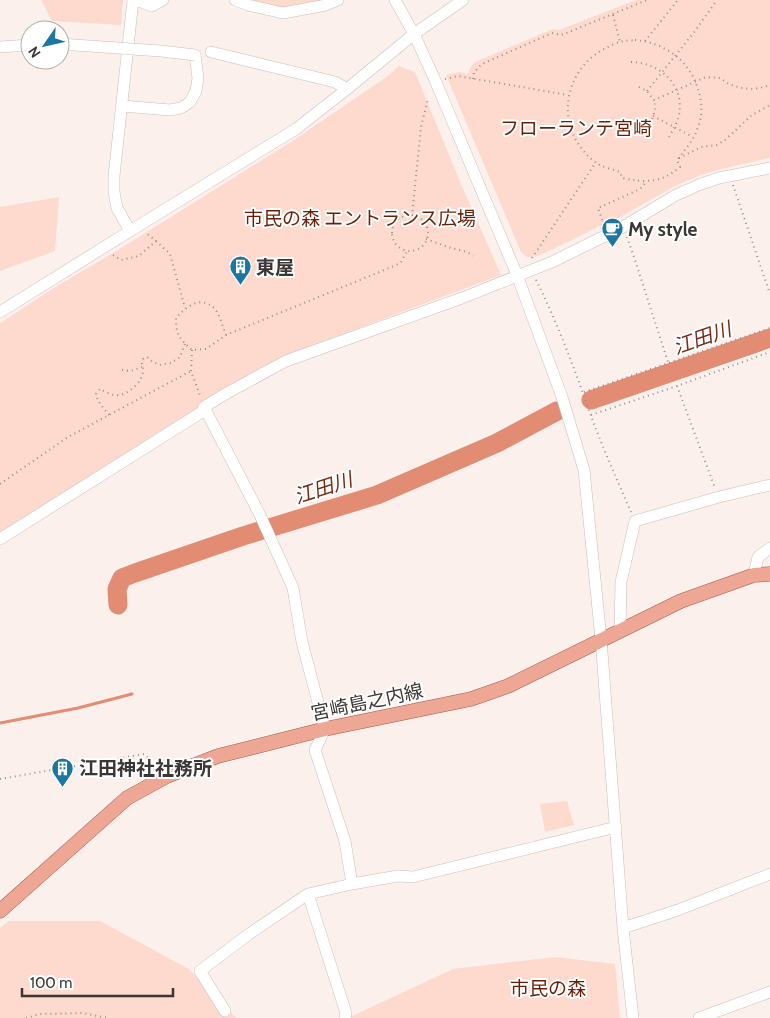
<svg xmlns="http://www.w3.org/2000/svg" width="770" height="1018" viewBox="0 0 770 1018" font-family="Cabin,'Noto Sans JP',sans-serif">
<rect width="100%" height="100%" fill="#fcf0ec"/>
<path fill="#fed9ce" d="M 41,0 L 123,0 L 121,25 L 52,21 Z
M 235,0 L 338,0 L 283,13 Z
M 636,0 L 770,0 L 770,158 L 721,169 L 701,175 L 677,185 L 613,221 L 599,226 L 580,236 L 538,256 L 527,257 L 521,252 L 446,75 L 459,72 L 468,74 L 470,68 L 475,62 L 553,29 L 559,30 Z
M 399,66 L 415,72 L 461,184 L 501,275 L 284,356 L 0,539 L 0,323 L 57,286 L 118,250 L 291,142 L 385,78 Z
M 59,197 L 55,251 L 0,271 L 0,207 Z
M 567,801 L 574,825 L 545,832 L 540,804 Z
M 9,921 L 100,921 L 189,969 L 236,1018 L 0,1018 L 0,928 Z
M 555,957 L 615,964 L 620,1018 L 348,1018 L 453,969 Z"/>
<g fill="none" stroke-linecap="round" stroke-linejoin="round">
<path stroke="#e18c73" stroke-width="3" d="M 0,723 L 78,708 L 132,694"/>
<path stroke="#e18c73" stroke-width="19" d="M 591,400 L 770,338
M 118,605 L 117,589 L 122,578 L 135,573 L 243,536 L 377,495 L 497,443 L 557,411"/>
<defs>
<path id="minor" d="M 235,0 L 248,5 L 283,13 L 326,5 L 338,0
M 395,0 L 414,34 L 435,80 L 517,275 L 562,397 L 584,470 L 601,639 L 623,928 L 633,1018
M 0,47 L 30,45
M 211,52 L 335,82 L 347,89
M 122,106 L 170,110 L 181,108 L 190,102 L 196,91 L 198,78 L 195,55
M 130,231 L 117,208 L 114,192 L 114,176 L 133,0 L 144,3 L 152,6 L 163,0
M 0,312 L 130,231 L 296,129 L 347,89 L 414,34 L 463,0
M 204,407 L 260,515 L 293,588 L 302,642 L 325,729 L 315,750 L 345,841 L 352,884
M 0,539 L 202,412 L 204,407 L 227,393 L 286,361 L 462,298 L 552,262 L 623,227 L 676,195 L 701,184 L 719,178 L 770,168
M 754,575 L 758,557 L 770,548
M 620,630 L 621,582 L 635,521 L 719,497 L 770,485
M 308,894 L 346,1013 L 345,1018
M 623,928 L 678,910 L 770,874
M 225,1011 L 200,971 L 249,934 L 308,894 L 352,884 L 398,876 L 413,877 L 616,827
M 699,1018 L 770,992"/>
<path id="major" d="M 0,911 L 127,798 L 167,776 L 218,756 L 325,729 L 471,699 L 508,686 L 681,601 L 754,575 L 770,574"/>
</defs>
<use href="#minor" stroke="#cabebb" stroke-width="12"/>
<use href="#major" stroke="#a85a44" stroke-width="15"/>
<path stroke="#99918e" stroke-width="2" stroke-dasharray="1 4" stroke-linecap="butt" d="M 613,15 L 620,42
M 635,40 C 665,43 689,60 698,89 C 702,101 703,115 698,127 C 694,140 685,150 677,160 L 680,167 C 661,183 646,183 622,178 L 620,172 C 614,170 607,168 602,166 C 591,161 583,151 577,142 C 557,108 571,65 606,48 C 610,46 615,43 620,42 C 625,40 630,41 635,40 Z
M 645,41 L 678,0
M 631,62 C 659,62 685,85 679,115 C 677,123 673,130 669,137
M 445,79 L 458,76 L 568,95
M 473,79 L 474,72 L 482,64 L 552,33 L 561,35 L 569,32 L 647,0
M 639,87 L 647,91 L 654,100 L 706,77 L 720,78 L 729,84 L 741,88 L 752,89 L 760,88 L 770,85
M 647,91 L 695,31 L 717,0
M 653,116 L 693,137
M 652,119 C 655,112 656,107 654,100
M 679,158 L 701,147 L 717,145 L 725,140 L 752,115 L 770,105
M 733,185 L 770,294
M392 233a18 18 0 1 1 36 0a18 18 0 1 1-36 0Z
M 412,216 L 421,127 L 428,99
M 604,225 L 598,208 L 640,189 L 646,182
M 627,237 L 635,260 L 668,362
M 426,239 L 451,248 L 467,252 L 473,256
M 156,241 L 170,254 L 185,308
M 113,255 L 121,260 L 139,256 L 156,241 L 146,233
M 532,258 L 596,162
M 536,280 C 558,324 575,370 591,416 C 603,448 617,480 631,512
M 226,335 C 223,328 219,312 214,308 C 200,295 186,307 176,318 C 176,335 179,338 192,350 L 206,349 L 226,335 L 394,266 L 401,262 L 407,251
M 192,350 L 191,371 L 201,398
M 122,370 L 131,371 L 142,367
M 677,386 L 715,488
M 584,392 L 770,328
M 109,415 L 98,401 L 96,394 L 100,389 C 105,392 112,396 119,395 C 129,394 143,381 143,371 C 144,365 140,366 143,359 L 147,357 L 150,360 L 159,365 L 171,363 L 180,357 L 185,344
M 591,415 L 677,386 L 770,352
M 0,484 L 68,437 L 191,371
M 0,779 L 144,754 L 158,767
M 26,1018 L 40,1014 L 83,1013 L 107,1018"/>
<use href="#minor" stroke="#fff" stroke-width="11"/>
<use href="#major" stroke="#eea794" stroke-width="14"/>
<defs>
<path id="minor-bridge" d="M 60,44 L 161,51 L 195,55"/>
</defs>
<use href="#minor-bridge" stroke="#cabebb" stroke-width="12" stroke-linecap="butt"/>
<use href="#minor-bridge" stroke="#fff" stroke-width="11"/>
</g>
<defs>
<symbol id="cafe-pin" viewBox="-11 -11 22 30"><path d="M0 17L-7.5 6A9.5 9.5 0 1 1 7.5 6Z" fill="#1b76a4" stroke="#fff"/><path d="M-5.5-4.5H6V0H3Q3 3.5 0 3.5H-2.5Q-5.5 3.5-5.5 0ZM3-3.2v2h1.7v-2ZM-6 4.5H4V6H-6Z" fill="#fff"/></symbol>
<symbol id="building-pin" viewBox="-11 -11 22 30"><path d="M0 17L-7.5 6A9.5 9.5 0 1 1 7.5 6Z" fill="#1b76a4" stroke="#fff"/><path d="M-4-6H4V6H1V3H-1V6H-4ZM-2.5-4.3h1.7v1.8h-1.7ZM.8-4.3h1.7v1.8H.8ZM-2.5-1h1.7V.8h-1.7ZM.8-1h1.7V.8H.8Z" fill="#fff"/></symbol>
</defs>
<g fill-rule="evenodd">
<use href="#cafe-pin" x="600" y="216" width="25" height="34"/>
<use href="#building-pin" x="228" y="254" width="25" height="34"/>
<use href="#building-pin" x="50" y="756" width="25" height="34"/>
</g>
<g text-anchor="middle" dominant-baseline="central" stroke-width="4" stroke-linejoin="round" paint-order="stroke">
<g font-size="19" fill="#6a1e06" stroke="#fff">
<text x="576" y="128">フローランテ宮崎</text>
<text x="360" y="218">市民の森 エントランス広場</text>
<text x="548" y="988">市民の森</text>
</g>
<g font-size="19" font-weight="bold" fill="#3a3634" stroke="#fff" text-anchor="start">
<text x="628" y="229">My style</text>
<text x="256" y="267">東屋</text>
<text x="79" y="768">江田神社社務所</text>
</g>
<g font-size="19" fill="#3a3634" stroke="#fff">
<text transform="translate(367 702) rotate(-12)">宮崎島之内線</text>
</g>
<g font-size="20" font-style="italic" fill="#782b15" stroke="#fff">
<text transform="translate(702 338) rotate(-19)">江田川</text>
<text transform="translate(323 488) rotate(-18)">江田川</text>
</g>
</g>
<g transform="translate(45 45) rotate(236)"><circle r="24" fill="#ffffff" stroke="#b0afae"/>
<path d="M0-4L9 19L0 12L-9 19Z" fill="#1b76a4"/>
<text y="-8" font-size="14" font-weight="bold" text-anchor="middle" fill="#3a3634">N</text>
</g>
<path d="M22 988v8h151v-8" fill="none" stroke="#3a3634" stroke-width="2.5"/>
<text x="30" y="988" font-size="15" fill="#3a3634" stroke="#ffffff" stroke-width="4" paint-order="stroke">100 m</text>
</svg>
